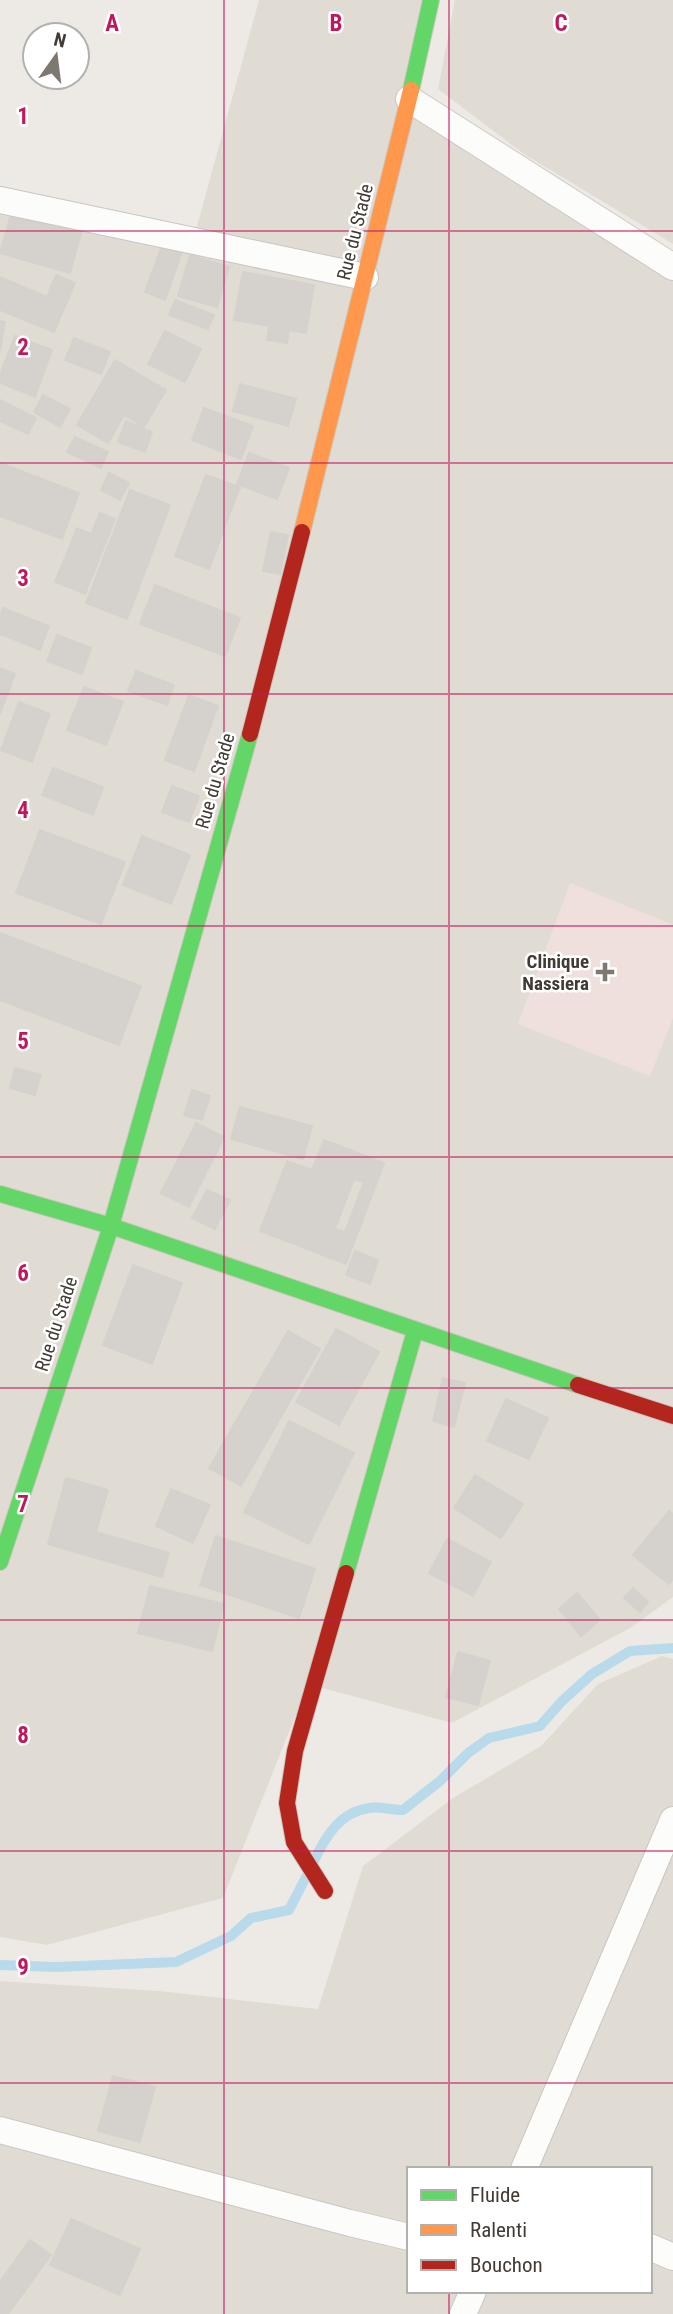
<svg xmlns="http://www.w3.org/2000/svg" width="673" height="2314" viewBox="0 0 673 2314" font-family="'Roboto Condensed',sans-serif">
<rect width="100%" height="100%" fill="#edeae6"/>
<path fill="#e1dcd3" fill-rule="evenodd" d="M 259,0 L 431,0 L 409,99 L 673,274 L 673,1597 L 632,1627 L 452,1723 L 308,1684 L 223,1898 L 47,1945 L 0,1937 L 0,205 L 194,237 Z
M 455,0 L 673,0 L 673,244 L 524,154 L 438,89 Z
M 662,1656 L 673,1659 L 673,2314 L 0,2314 L 0,1981 L 160,1991 L 318,2009 L 363,1866 L 453,1798 L 541,1746 L 598,1684 ZM 409,2169 L 650,2169 L 650,2291 L 409,2291 Z"/>
<path fill="#efe0de" d="M 570,883 L 673,925 L 673,1018 L 650,1076 L 518,1024 Z"/>
<g fill="none" stroke-linecap="round" stroke-linejoin="round">
<path stroke="#b8daea" stroke-width="10" d="M 314,1861 C 325,1837 340,1812 369,1808 C 379,1806 392,1810 403,1810 L 440,1781 L 468,1753 L 489,1738 L 540,1726 L 561,1702 L 592,1674 L 630,1651 L 673,1648
M 0,1965 L 56,1967 L 176,1962 L 231,1936 L 251,1918 L 289,1910 L 306,1877"/>
</g>
<path fill="#d5d1cd" stroke="#d5d1cc" stroke-width="2" fill-rule="evenodd" d="M 11,214 L 81,233 L 70,273 L 0,253 Z
M 162,245 L 182,252 L 165,300 L 145,292 Z
M 190,255 L 229,267 L 217,307 L 178,296 Z
M 243,272 L 314,285 L 306,333 L 289,330 L 287,343 L 267,340 L 269,326 L 234,320 Z
M 56,275 L 75,283 L 54,332 L 0,310 L 0,277 L 47,297 Z
M 175,300 L 214,315 L 208,329 L 169,315 Z
M 0,321 L 5,322 L 0,351 Z
M 165,331 L 201,349 L 185,382 L 148,364 Z
M 15,336 L 52,350 L 35,397 L 0,383 L 0,375 Z
M 74,338 L 110,352 L 101,374 L 65,360 Z
M 115,360 L 166,390 L 144,427 L 124,415 L 108,443 L 77,425 Z
M 240,384 L 296,399 L 288,426 L 233,411 Z
M 43,395 L 70,409 L 60,427 L 34,412 Z
M 0,400 L 36,418 L 28,434 L 0,421 Z
M 204,408 L 253,426 L 241,459 L 192,440 Z
M 126,421 L 152,432 L 145,452 L 118,442 Z
M 75,437 L 108,452 L 101,468 L 67,452 Z
M 249,453 L 289,468 L 277,499 L 237,484 Z
M 0,463 L 79,493 L 62,539 L 0,516 Z
M 109,473 L 129,483 L 120,500 L 101,490 Z
M 206,475 L 240,487 L 209,569 L 175,556 Z
M 130,490 L 170,505 L 127,619 L 86,603 Z
M 100,513 L 115,519 L 85,594 L 55,582 L 77,528 L 91,534 Z
M 271,532 L 288,535 L 280,574 L 263,571 Z
M 155,585 L 240,618 L 225,656 L 140,624 Z
M 3,608 L 49,626 L 40,650 L 0,634 L 0,616 Z
M 57,635 L 91,648 L 82,674 L 47,661 Z
M 0,668 L 15,674 L 0,714 Z
M 136,671 L 174,685 L 167,705 L 128,691 Z
M 84,687 L 123,702 L 106,745 L 67,730 Z
M 189,695 L 218,706 L 194,771 L 165,760 Z
M 19,702 L 50,714 L 32,762 L 1,750 Z
M 53,768 L 103,787 L 93,815 L 42,795 Z
M 172,786 L 199,796 L 189,822 L 162,812 Z
M 40,830 L 125,862 L 101,924 L 16,893 Z
M 142,836 L 190,855 L 171,904 L 123,885 Z
M 0,933 L 141,986 L 119,1045 L 0,1000 Z
M 15,1068 L 41,1075 L 35,1095 L 10,1088 Z
M 192,1090 L 210,1096 L 202,1120 L 184,1115 Z
M 240,1107 L 312,1126 L 303,1159 L 231,1139 Z
M 196,1123 L 224,1137 L 189,1207 L 161,1193 Z
M 324,1140 L 384,1163 L 346,1264 L 260,1231 L 287,1161 L 312,1170 ZM 354,1179 L 364,1182 L 345,1232 L 335,1229 Z
M 207,1190 L 230,1200 L 215,1229 L 192,1218 Z
M 355,1251 L 378,1260 L 370,1284 L 346,1275 Z
M 133,1265 L 182,1283 L 152,1364 L 103,1345 Z
M 336,1329 L 379,1352 L 339,1425 L 296,1402 Z
M 288,1331 L 320,1349 L 241,1486 L 209,1468 Z
M 443,1378 L 465,1383 L 454,1427 L 433,1421 Z
M 506,1399 L 548,1418 L 529,1459 L 487,1441 Z
M 289,1421 L 354,1453 L 309,1544 L 244,1512 Z
M 475,1475 L 523,1504 L 501,1538 L 454,1508 Z
M 66,1478 L 108,1490 L 96,1532 L 169,1553 L 162,1577 L 48,1544 Z
M 171,1489 L 210,1505 L 193,1543 L 156,1526 Z
M 669,1511 L 673,1514 L 673,1579 L 669,1584 L 633,1555 Z
M 216,1536 L 315,1569 L 299,1618 L 200,1585 Z
M 447,1539 L 491,1562 L 473,1596 L 429,1573 Z
M 150,1586 L 224,1604 L 212,1651 L 138,1633 Z
M 633,1588 L 648,1602 L 640,1612 L 624,1598 Z
M 577,1593 L 600,1620 L 581,1636 L 559,1609 Z
M 458,1652 L 490,1661 L 478,1705 L 446,1697 Z
M 113,2076 L 155,2087 L 140,2142 L 98,2131 Z
M 71,2219 L 140,2249 L 120,2295 L 50,2265 Z
M 30,2240 L 51,2255 L 8,2314 L 0,2314 L 0,2282 Z"/>
<g fill="none" stroke-linecap="round" stroke-linejoin="round">
<defs>
<path id="street" d="M 409,99 L 673,267
M 0,200 L 365,277
M 0,2130 L 350,2223 L 409,2237
M 524,2169 L 673,1820
M 650,2247 L 673,2257
M 463,2314 L 473,2291"/>
<path id="fast" d="M 411,90 L 431,0
M 0,1194 L 111,1226 L 578,1385
M 0,1562 L 111,1226 L 250,734
M 346,1573 L 415,1331"/>
<path id="slow" d="M 302,532 L 411,90"/>
<path id="jam" d="M 250,734 L 302,532
M 578,1385 L 673,1416
M 325,1891 L 294,1842 L 287,1803 L 295,1751 L 346,1573"/>
</defs>
<use href="#street" stroke="#c9c6c2" stroke-width="28"/>
<use href="#fast" stroke="#ccc6be" stroke-width="18"/>
<use href="#slow" stroke="#ccc6be" stroke-width="18"/>
<use href="#jam" stroke="#ccc6be" stroke-width="18"/>
<use href="#street" stroke="#fcfcfb" stroke-width="26"/>
<use href="#fast" stroke="#63d668" stroke-width="16"/>
<use href="#slow" stroke="#ff974d" stroke-width="16"/>
<use href="#jam" stroke="#b3261e" stroke-width="16"/>
</g>
<path fill="none" stroke="#c2185b" stroke-width="2" stroke-opacity="0.55" d="M 224,0 L 224,2314M 449,0 L 449,2169M 0,231 L 673,231M 0,463 L 673,463M 0,694 L 673,694M 0,926 L 673,926M 0,1157 L 673,1157M 0,1388 L 673,1388M 0,1620 L 673,1620M 0,1851 L 673,1851M 0,2083 L 673,2083M 449,2291 L 449,2314"/>
<path fill="#7e7872" stroke="#fff" stroke-width="2.5" d="M601.5 961.5h7v7h7v7h-7v7h-7v-7h-7v-7h7z"/>
<g text-anchor="middle" dominant-baseline="central" stroke-width="5" stroke-linejoin="round" paint-order="stroke">
<g font-size="19" fill="#423b34" stroke="#fff">
<text transform="translate(355 232) rotate(-76)">Rue du Stade</text>
<text transform="translate(215 781) rotate(-74)">Rue du Stade</text>
<text transform="translate(56 1324) rotate(-72)">Rue du Stade</text>
</g>
<g font-size="19" font-weight="bold" fill="#423b34" stroke="#fff" text-anchor="end">
<text x="589" y="961">Clinique<tspan x="589" dy="22">Nassiera</tspan></text>
</g>
</g>
<g font-size="23" text-anchor="middle" font-weight="bold" fill="#c2185b" stroke="#fff" stroke-width="5" stroke-linejoin="round" paint-order="stroke">
<text x="112" y="31">A</text>
<text x="336" y="31">B</text>
<text x="561" y="31">C</text>
<text x="23" y="124">1</text>
<text x="23" y="355">2</text>
<text x="23" y="586">3</text>
<text x="23" y="818">4</text>
<text x="23" y="1049">5</text>
<text x="23" y="1281">6</text>
<text x="23" y="1512">7</text>
<text x="23" y="1743">8</text>
<text x="23" y="1975">9</text>
</g>
<rect x="407" y="2167" width="245" height="126" fill="#ffffff" stroke="#b3b1ae" stroke-width="2"/>
<rect x="421" y="2190" width="35" height="10" fill="#63d668" stroke="#b3b1ae" stroke-width="2"/>
<text x="470" y="2202" font-size="21" fill="#423b34">Fluide</text>
<rect x="421" y="2225" width="35" height="10" fill="#ff974d" stroke="#b3b1ae" stroke-width="2"/>
<text x="470" y="2237" font-size="21" fill="#423b34">Ralenti</text>
<rect x="421" y="2260" width="35" height="10" fill="#b3261e" stroke="#b3b1ae" stroke-width="2"/>
<text x="470" y="2272" font-size="21" fill="#423b34">Bouchon</text>
<g transform="translate(56 56) rotate(14)"><circle r="33" fill="#ffffff" stroke="#b3b1ae" stroke-width="2"/>
<path d="M0-5L12 26L0 18L-12 26Z" fill="#7e7872"/>
<text y="-10" font-size="19" font-weight="bold" text-anchor="middle" fill="#423b34">N</text>
</g>
</svg>
